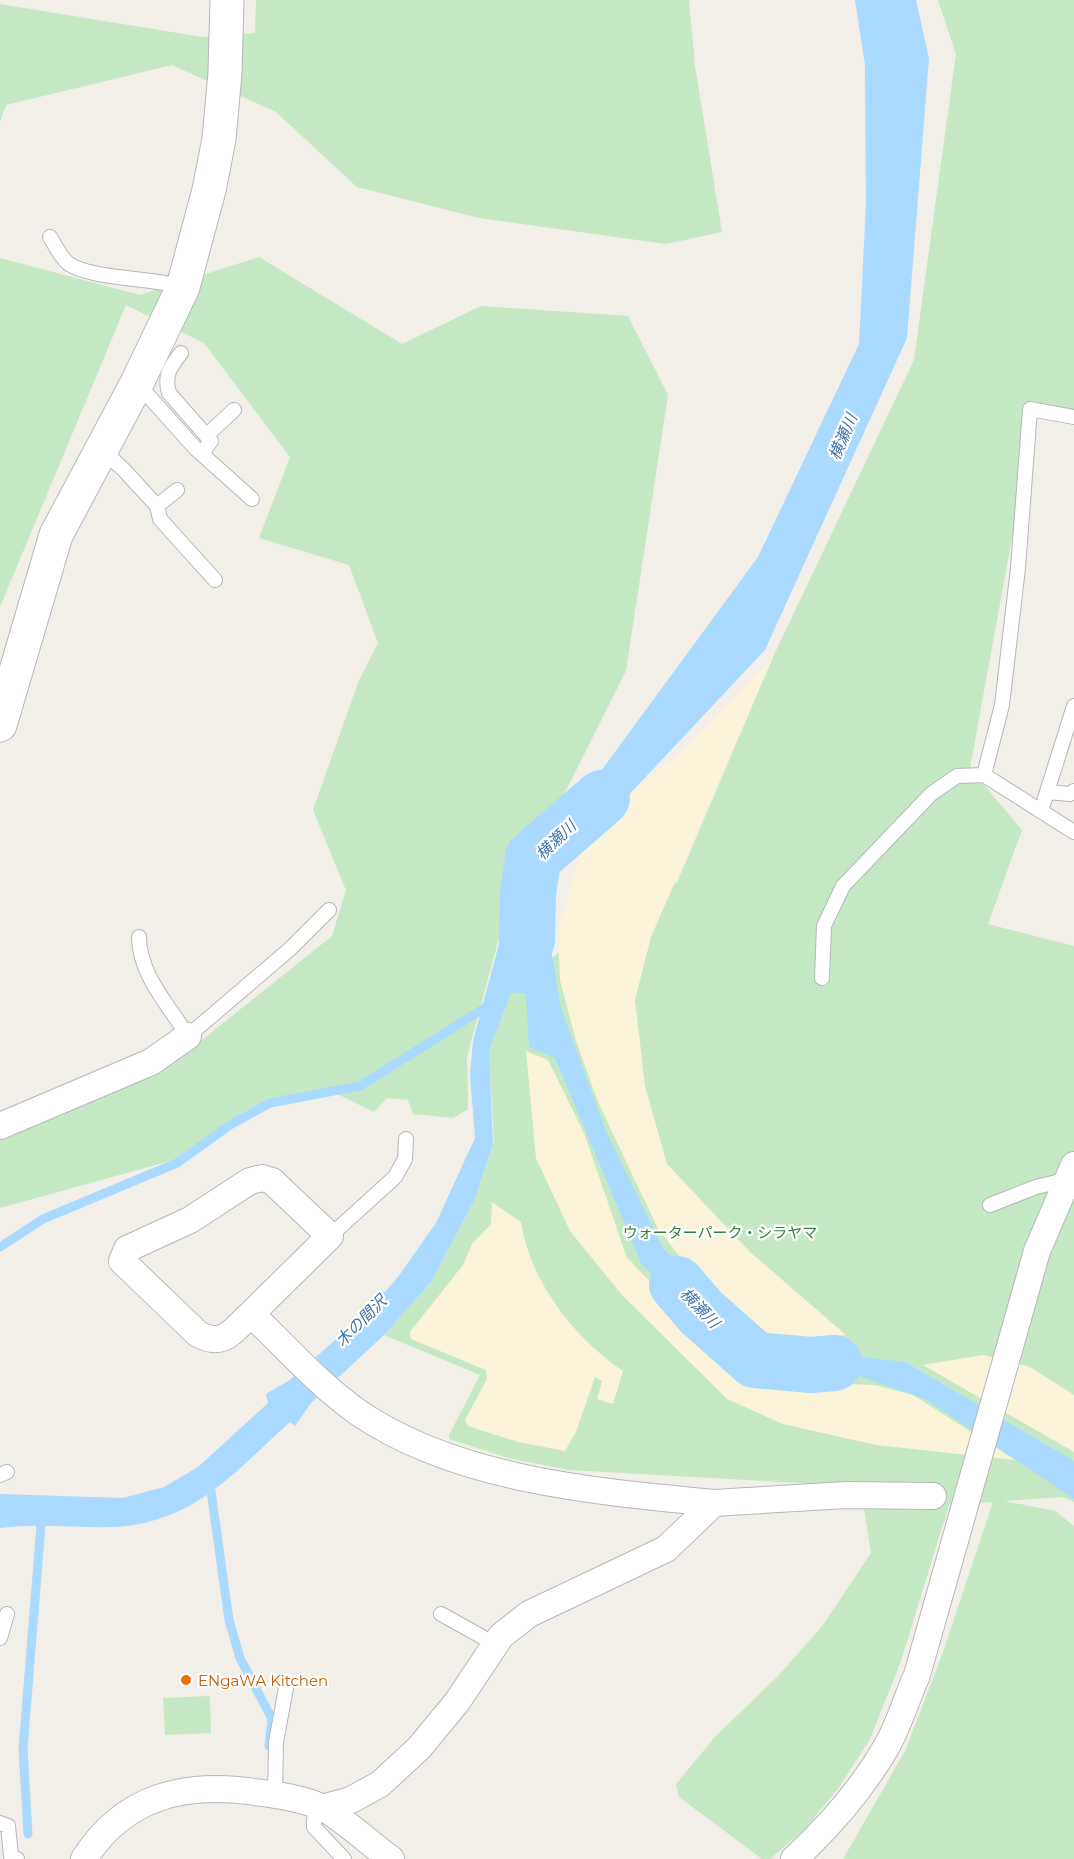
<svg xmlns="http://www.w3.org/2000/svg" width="1074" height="1859" viewBox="0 0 1074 1859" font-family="Montserrat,'Noto Sans JP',sans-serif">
<rect width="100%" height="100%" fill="#f1efe8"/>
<path fill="#c5e8c5" d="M 256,0 L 689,0 L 695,66 L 722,232 L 666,244 L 479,218 L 357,187 L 276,112 L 172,65 L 6,105 L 0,122 L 0,4 L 202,37 L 255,33 Z
M 938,0 L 1074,0 L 1074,423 L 1030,414 L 1012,538 L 970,768 L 1022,830 L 988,924 L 1074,946 L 1074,1502 L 1063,1497 L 1004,1501 L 1055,1511 L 1074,1526 L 1074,1859 L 843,1859 L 905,1751 L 942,1655 L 993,1502 L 949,1505 L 901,1661 L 870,1739 L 838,1789 L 804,1830 L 770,1859 L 762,1859 L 679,1797 L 676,1784 L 715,1737 L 779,1675 L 823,1625 L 871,1553 L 860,1483 L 817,1484 L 569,1470 L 508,1458 L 449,1439 L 449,1435 L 480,1375 L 384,1335 L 431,1282 L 475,1199 L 494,1142 L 489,1051 L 510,992 L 636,890 L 677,883 L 773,657 L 914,360 L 956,54 Z
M 259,257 L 402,344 L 481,306 L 628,316 L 668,395 L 626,671 L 507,908 L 467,1057 L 468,1109 L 453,1118 L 413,1114 L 408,1100 L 387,1098 L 374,1112 L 337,1094 L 245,1111 L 188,1156 L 0,1208 L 0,1135 L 127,1080 L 202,1040 L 332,936 L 346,890 L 313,810 L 358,683 L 378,643 L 349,565 L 259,538 L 290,457 L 204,343 L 126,305 L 0,607 L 0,258 L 140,295 Z
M 210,1696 L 211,1733 L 165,1735 L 163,1698 Z"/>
<path fill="#fbf3d9" d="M 773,657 L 651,937 L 635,1000 L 645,1086 L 667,1164 L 750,1252 L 846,1335 L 771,1344 L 727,1317 L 658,1229 L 598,1102 L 576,1041 L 560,980 L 558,930 L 581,853 L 617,805 L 684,749 Z
M 526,1051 L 548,1060 L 584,1133 L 627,1258 L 721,1354 L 769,1381 L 875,1385 L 913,1395 L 1015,1460 L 876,1445 L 783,1424 L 727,1399 L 622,1295 L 570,1231 L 536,1158 Z
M 492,1202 L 521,1222 C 530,1281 574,1338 623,1371 L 613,1404 L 597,1399 L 602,1381 L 595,1377 L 576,1432 L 565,1451 L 518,1442 L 468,1426 L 465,1420 L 487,1379 L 486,1370 L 411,1339 L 410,1332 L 463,1265 L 472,1244 L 491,1224 Z
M 983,1355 L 1030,1367 L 1074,1395 L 1074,1452 L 923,1365 Z"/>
<path fill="#aadaff" d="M 855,0 L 916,0 L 929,58 L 907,338 L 765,650 L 560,868 L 543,902 L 561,1009 L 607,1134 L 664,1250 L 781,1348 L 905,1362 L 1074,1461 L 1074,1499 L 927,1400 L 857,1375 L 767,1368 L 642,1265 L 555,1058 L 529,1047 L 526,994 L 511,992 L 489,1051 L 493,1144 L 475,1199 L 431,1282 L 384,1335 L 311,1403 L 295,1426 L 290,1422 C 235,1471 195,1523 114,1527 C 76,1528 38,1523 0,1528 L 0,1494 L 123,1498 L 164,1487 L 198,1467 L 268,1403 L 266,1394 L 290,1380 L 369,1310 L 398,1277 L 436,1223 L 475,1138 L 470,1074 L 473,1041 L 502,933 L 524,876 L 758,557 L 859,344 L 866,204 L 865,65 Z"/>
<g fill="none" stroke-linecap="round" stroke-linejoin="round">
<path stroke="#aadaff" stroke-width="9" d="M 0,1247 L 43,1219 L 177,1163 L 230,1125 L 270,1103 L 360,1086 L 491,1004
M 210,1484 L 229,1620 L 240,1658 L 272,1719 L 269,1746
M 28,1834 L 23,1749 L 42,1513"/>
<path stroke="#aadaff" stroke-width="56" d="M 527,940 L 528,894 L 533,858 L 602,798
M 677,1284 L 701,1312 L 755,1360 L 811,1365 L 834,1363"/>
<defs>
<path id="service" d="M 50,237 C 55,245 61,258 69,264 C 91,279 154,278 183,287
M 181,353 C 170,367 164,375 169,393 L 211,441 L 202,453
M 137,383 L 195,448 L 252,499
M 207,435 L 234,410
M 101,449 L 124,470 L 157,506 L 160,519 L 215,580
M 157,506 L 177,490
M 984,775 L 1002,705 L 1018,568 L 1030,409 L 1074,417
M 1047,792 L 1070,794 L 1074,791
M 1041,811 L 1074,706
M 139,937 C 139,974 169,1006 188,1036 L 290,949 L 329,910
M 822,978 L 824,926 L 843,886 L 931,794 L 957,776 L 984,775 L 1074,832
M 990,1205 L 1036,1187 L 1069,1179
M 330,1236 L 395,1177 L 405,1159 L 406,1139
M 0,1475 L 7,1472
M 441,1614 L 495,1644
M 0,1638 L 7,1614
M 275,1794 L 276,1742 L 286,1688
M 322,1808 L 314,1819 L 314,1827 L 344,1859
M 0,1823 L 8,1826 L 11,1856 L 17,1859"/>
<path id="minor" d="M 0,1126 L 151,1062 L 188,1036
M 251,1314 C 232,1331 224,1348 198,1334 L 122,1261 L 127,1249 L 190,1220 L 250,1181 L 262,1178 L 272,1181 L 330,1236 L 251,1314 C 286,1347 319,1385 359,1413 C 457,1480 598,1492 714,1503
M 322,1808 L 351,1800 L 380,1784 L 419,1748 L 457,1702 L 501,1636 L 529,1614 L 666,1549 L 714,1503 L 846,1495 L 933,1496
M 84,1859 C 124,1796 184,1782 255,1792 C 276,1795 301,1798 321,1807 C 342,1817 371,1845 391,1859
M 794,1859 C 831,1825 863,1788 888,1744 C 900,1722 907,1697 917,1675 L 1037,1251 L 1074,1165"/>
<path id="tertiary" d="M 0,725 L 56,535 L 137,383 L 183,287 L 209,190 L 219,139 L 225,73 L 227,0"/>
</defs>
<use href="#service" stroke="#b5b8bc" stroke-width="16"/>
<use href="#minor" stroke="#b5b8bc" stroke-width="28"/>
<use href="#tertiary" stroke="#b5b8bc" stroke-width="35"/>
<use href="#service" stroke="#fff" stroke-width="14"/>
<use href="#minor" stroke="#fff" stroke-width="26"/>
<use href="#tertiary" stroke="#fff" stroke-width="33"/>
</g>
<circle fill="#e8710a" stroke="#fff" stroke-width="2" cx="186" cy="1680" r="6"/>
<g text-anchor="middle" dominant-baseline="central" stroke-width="4.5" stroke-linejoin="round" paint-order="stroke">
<g font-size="15" fill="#348238" stroke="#fff">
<text x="720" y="1232">ウォーターパーク・シラヤマ</text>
</g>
<g font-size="15" fill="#c56008" stroke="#fff" text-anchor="start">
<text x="198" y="1680">ENgaWA Kitchen</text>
</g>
<g font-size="16" font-style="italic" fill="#4174aa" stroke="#fff">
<text transform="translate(843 437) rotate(-67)">横瀬川</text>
<text transform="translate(556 840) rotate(-44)">横瀬川</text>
<text transform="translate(700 1308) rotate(46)">横瀬川</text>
<text transform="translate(361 1321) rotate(-45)">木の間沢</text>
</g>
</g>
</svg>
